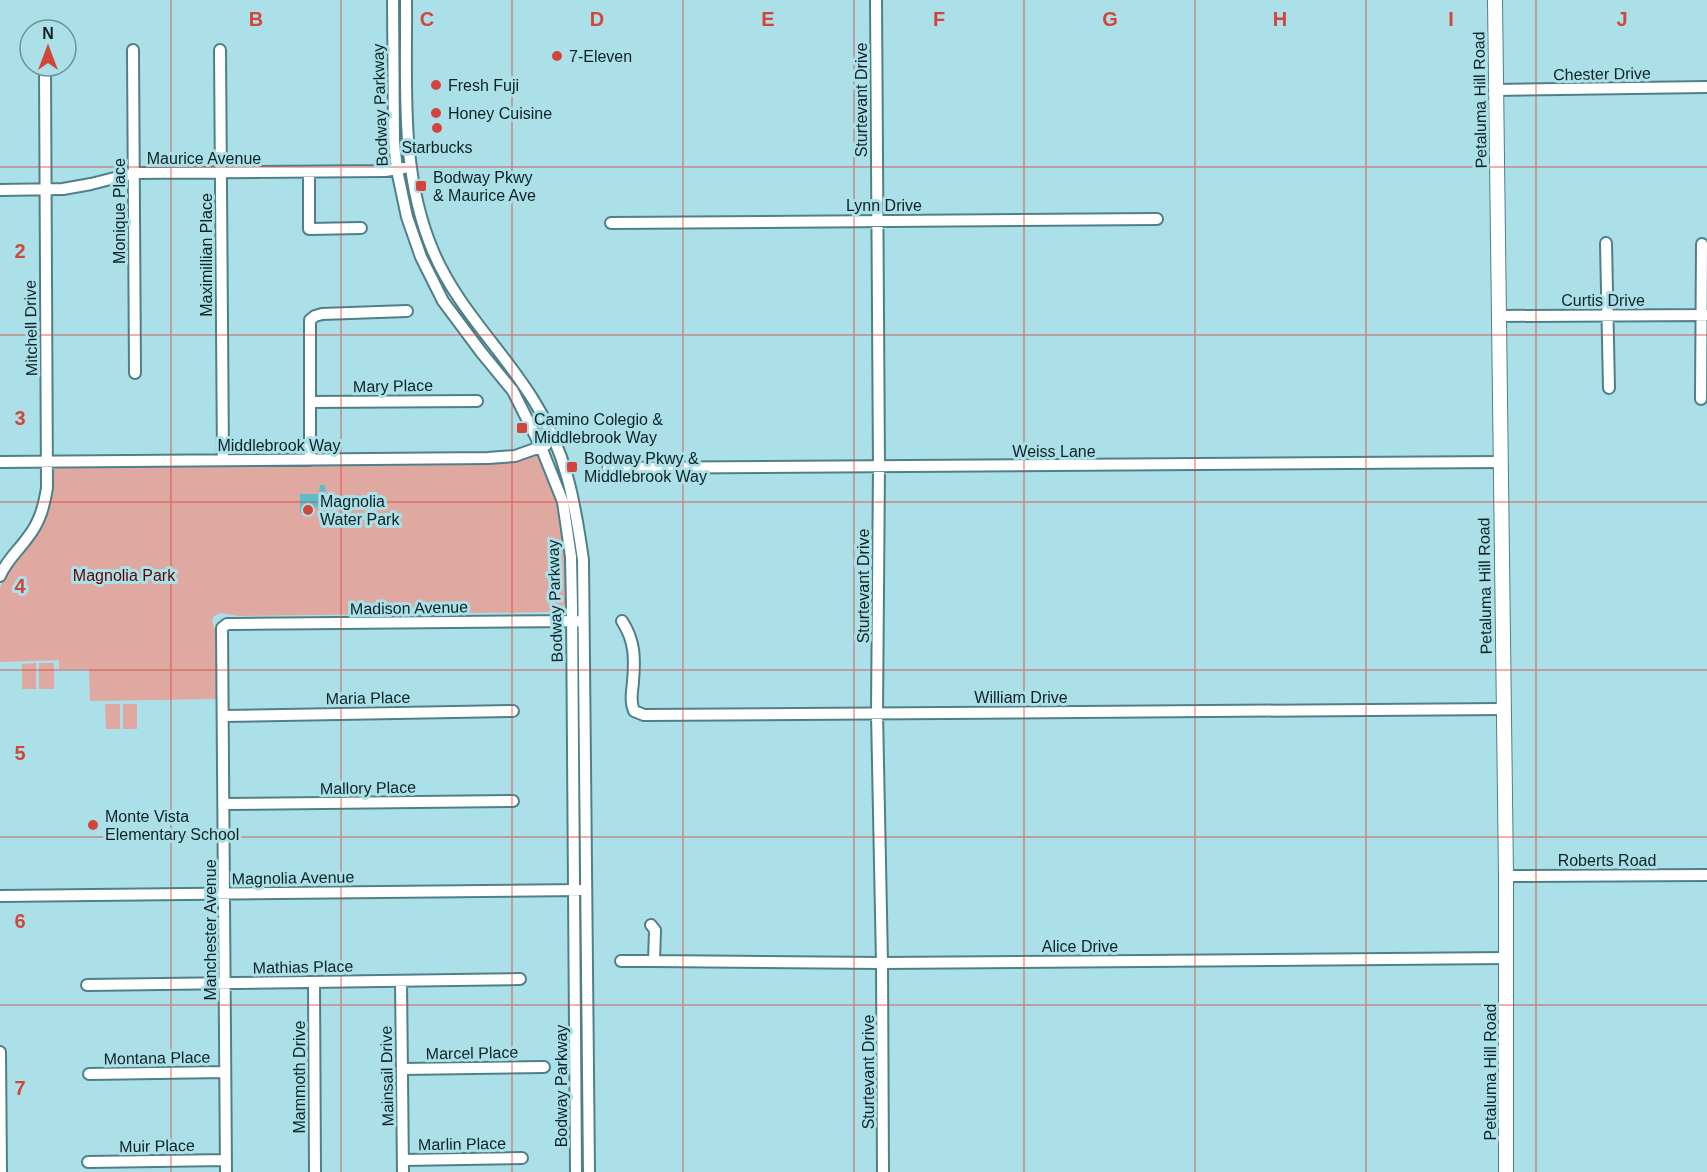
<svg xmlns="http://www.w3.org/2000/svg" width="1707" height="1172" viewBox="0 0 1707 1172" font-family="Arial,sans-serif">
<rect width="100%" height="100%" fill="#ace0e8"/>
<path fill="#dfa8a0" d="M 529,453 C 534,454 538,453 541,458 C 555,473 572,576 568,598 C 567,604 563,608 558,612 L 239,616 L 221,613 L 214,616 L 212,621 L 216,633 L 216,699 L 90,701 L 89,669 L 59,669 L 59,660 L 0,662 L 0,588 L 5,575 L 42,521 L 52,474 L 56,466 Z
M 36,663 L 36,689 L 22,689 L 22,664 Z
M 39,663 L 54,663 L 54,689 L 39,689 Z
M 105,704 L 120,704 L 120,729 L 106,729 Z
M 123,704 L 137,704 L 137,729 L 123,729 Z"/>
<path fill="#5fbbc8" d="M 320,485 L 325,485 L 326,507 L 307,508 L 307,513 L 300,513 L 300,494 L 319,494 Z"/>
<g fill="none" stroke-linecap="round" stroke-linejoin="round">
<defs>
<path id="minor" d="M 393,0 L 394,142 L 397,170 L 407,217 L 421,257 L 443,301 L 481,352 L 513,391 L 541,447 L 563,502 L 571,557 L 572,607 L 576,1172
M 406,0 C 407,84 399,171 433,251 C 457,308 502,349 534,401 C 566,451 575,503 583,560 L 589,1172
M 876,0 L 879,467 L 877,713 L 882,963 L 883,1172
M 133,50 L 135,373
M 220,50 L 223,460
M 1497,90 L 1707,87
M 309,172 L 309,229 L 361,228
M 0,190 L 63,189 L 91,184 L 134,173 L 385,171 L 404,168
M 611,223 L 1157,219
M 1606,243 L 1609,388
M 1500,316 L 1707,315
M 1701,399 L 1702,244
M 310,402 L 477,401
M 310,460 L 310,320 L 315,316 L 322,314 L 407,311
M 0,462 L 488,458 L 515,456 L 546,445
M 608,468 L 1501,462
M 0,576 C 6,561 19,550 28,537 C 40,522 44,506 47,488 L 45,66
M 622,621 C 635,641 635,658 633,682 C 632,693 630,701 634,711 L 644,715 L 1503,709
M 223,716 L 513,711
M 224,804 L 513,801
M 1506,876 L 1707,875
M 0,896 L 580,890
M 651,925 L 655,930 L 654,961 L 882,963 L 1507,958
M 621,961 L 654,961
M 401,981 L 403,1172
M 314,982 L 315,1172
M 87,985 L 520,979
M 0,1052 L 1,1172
M 402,1069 L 544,1067
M 89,1074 L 225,1072
M 403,1160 L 522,1158
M 88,1162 L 226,1160
M 226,1172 L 222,628 L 227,624 L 234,624 L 580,621"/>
<path id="major" d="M 1495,0 L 1506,876 L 1506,1172"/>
</defs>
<use href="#minor" stroke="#4f8088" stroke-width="14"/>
<use href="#major" stroke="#4f8088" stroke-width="16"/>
<use href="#minor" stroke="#fff" stroke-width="10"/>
<use href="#major" stroke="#fff" stroke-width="14"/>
</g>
<path fill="none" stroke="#d3453b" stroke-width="1.5" stroke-opacity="0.55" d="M 171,0 L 171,1172M 341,0 L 341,1172M 512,0 L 512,1172M 683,0 L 683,1172M 854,0 L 854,1172M 1024,0 L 1024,1172M 1195,0 L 1195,1172M 1366,0 L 1366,1172M 1536,0 L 1536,1172M 0,167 L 1707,167M 0,335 L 1707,335M 0,502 L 1707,502M 0,670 L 1707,670M 0,837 L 1707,837M 0,1005 L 1707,1005"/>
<g fill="#d3453b" stroke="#ace0e8" stroke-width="2">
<circle cx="557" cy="56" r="6"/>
<circle cx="436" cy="85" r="6"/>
<circle cx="436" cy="113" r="6"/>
<circle cx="437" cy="128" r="6"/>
<rect x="415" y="180" width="12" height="12" rx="3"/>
<rect x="516" y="422" width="12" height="12" rx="3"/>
<rect x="566" y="461" width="12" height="12" rx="3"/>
<circle cx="308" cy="510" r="6"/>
<circle cx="93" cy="825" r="6"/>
</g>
<g text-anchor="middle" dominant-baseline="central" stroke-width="6" stroke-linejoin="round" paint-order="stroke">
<g font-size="16" fill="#0d2225" stroke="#ace0e8" text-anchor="start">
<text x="569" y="56">7-Eleven</text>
<text x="448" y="85">Fresh Fuji</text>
<text x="448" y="113">Honey Cuisine</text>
<text x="437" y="147" text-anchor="middle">Starbucks</text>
<text x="433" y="177">Bodway Pkwy<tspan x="433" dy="18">&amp; Maurice Ave</tspan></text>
<text x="534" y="419">Camino Colegio &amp;<tspan x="534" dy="18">Middlebrook Way</tspan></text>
<text x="584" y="458">Bodway Pkwy &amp;<tspan x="584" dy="18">Middlebrook Way</tspan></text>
<text x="320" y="501">Magnolia<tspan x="320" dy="18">Water Park</tspan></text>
<text x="105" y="816">Monte Vista<tspan x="105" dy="18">Elementary School</tspan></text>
</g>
<g font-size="16" fill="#0d2225" stroke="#ace0e8">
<text transform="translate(1602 74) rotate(-1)">Chester Drive</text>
<text transform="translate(861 100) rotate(-90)">Sturtevant Drive</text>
<text transform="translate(1480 100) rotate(-91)">Petaluma Hill Road</text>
<text transform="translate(380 105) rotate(-92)">Bodway Parkway</text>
<text x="204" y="158">Maurice Avenue</text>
<text x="884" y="205">Lynn Drive</text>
<text transform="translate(119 211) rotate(-90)">Monique Place</text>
<text transform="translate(206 255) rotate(-90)">Maximillian Place</text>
<text x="1603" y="300">Curtis Drive</text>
<text transform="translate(31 328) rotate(-91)">Mitchell Drive</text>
<text transform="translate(393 386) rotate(-1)">Mary Place</text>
<text x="279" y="445">Middlebrook Way</text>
<text x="1054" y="451">Weiss Lane</text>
<text transform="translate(863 586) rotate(-90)">Sturtevant Drive</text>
<text transform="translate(1485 586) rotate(-91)">Petaluma Hill Road</text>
<text transform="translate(555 601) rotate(-92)">Bodway Parkway</text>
<text transform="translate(409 608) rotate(-1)">Madison Avenue</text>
<text x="1021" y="697">William Drive</text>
<text transform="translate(368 698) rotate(-1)">Maria Place</text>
<text transform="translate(368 788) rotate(-1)">Mallory Place</text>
<text x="1607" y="860">Roberts Road</text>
<text transform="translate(293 878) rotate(-1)">Magnolia Avenue</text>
<text transform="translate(210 930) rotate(-90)">Manchester Avenue</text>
<text x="1080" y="946">Alice Drive</text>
<text transform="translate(303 967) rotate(-1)">Mathias Place</text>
<text transform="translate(472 1053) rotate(-1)">Marcel Place</text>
<text transform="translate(157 1058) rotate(-1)">Montana Place</text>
<text transform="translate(868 1072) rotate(-90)">Sturtevant Drive</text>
<text transform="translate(1490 1072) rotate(-90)">Petaluma Hill Road</text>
<text transform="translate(387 1076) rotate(-91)">Mainsail Drive</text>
<text transform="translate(299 1077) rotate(-90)">Mammoth Drive</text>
<text transform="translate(561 1086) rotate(-90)">Bodway Parkway</text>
<text transform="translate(462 1144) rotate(-1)">Marlin Place</text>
<text transform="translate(157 1146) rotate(-1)">Muir Place</text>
</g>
<g font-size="16" fill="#5d0405" stroke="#ace0e8">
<text x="124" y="575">Magnolia Park</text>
</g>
</g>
<g font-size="20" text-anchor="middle" font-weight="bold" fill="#d3453b" stroke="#ace0e8" stroke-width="6" stroke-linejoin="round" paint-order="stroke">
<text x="256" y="26">B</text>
<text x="427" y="26">C</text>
<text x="597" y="26">D</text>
<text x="768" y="26">E</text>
<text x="939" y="26">F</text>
<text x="1110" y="26">G</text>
<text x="1280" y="26">H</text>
<text x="1451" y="26">I</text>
<text x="1622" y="26">J</text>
<text x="20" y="258">2</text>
<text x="20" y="425">3</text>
<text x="20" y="593">4</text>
<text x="20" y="760">5</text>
<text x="20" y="928">6</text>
<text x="20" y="1095">7</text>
</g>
<g transform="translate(48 48)"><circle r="28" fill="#ace0e8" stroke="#6c949a" stroke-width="1.5"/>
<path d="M0-4.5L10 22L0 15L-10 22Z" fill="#d3453b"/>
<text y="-9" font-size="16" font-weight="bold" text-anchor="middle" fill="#0d2225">N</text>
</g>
</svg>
